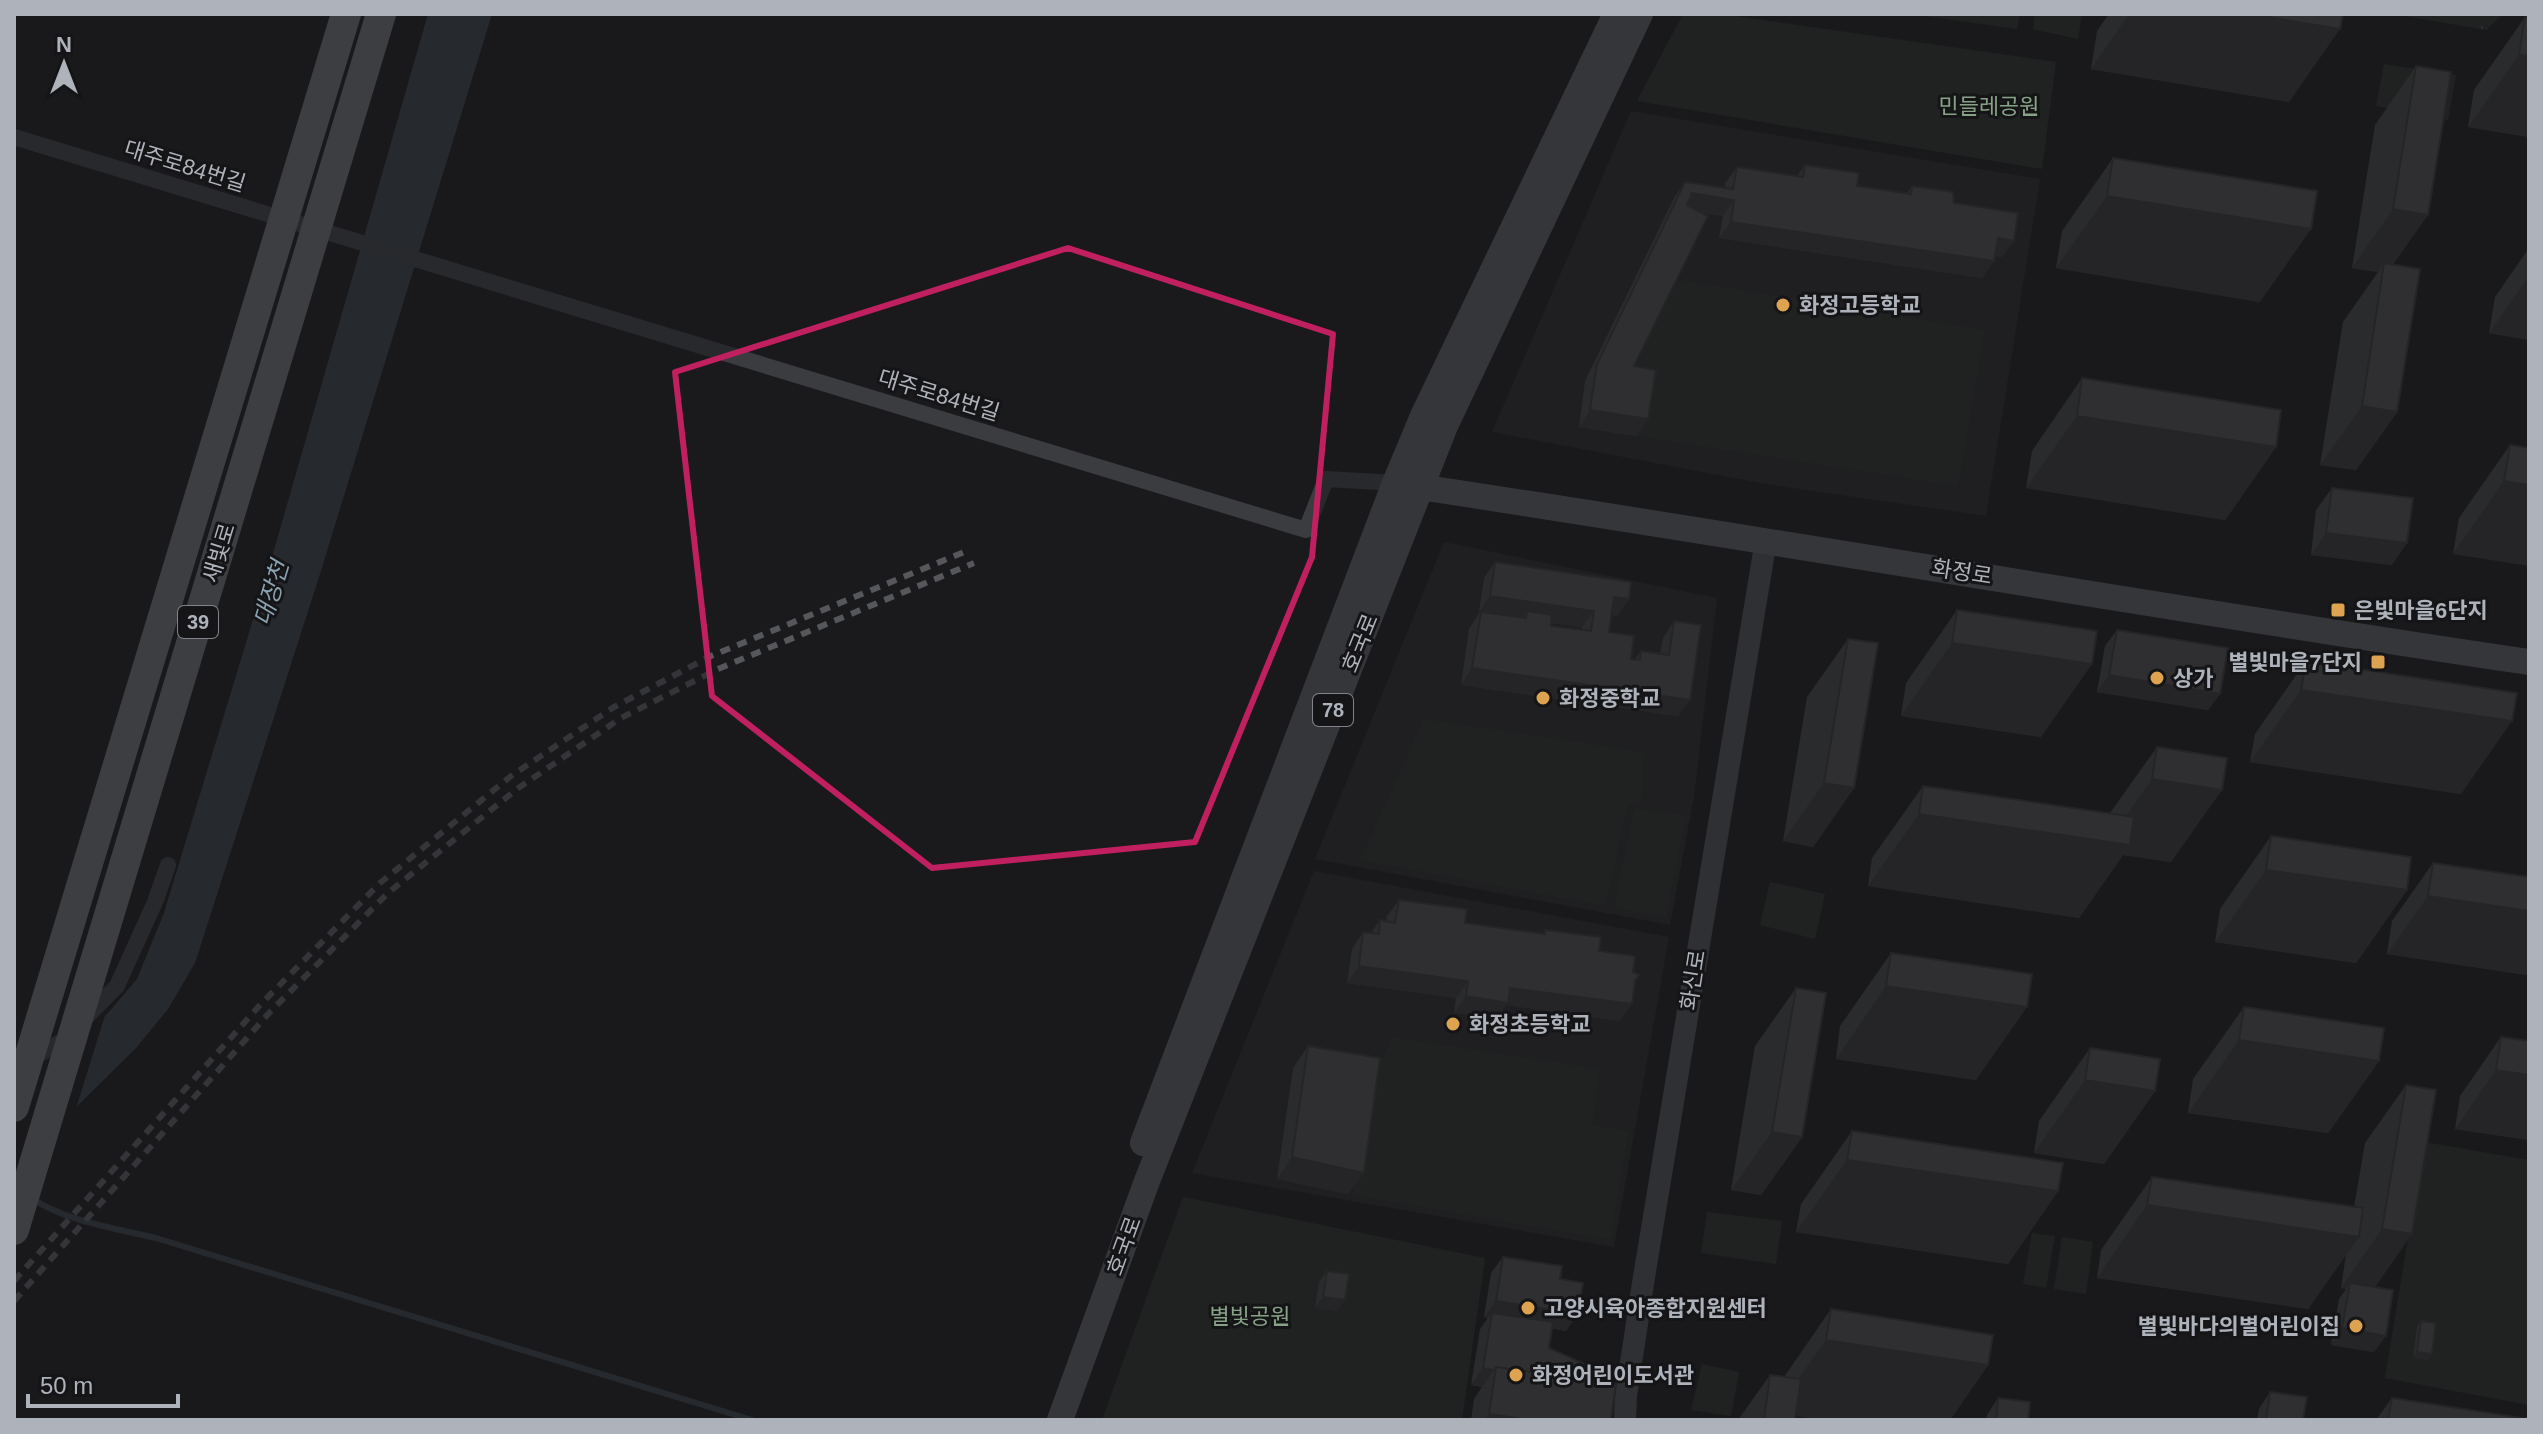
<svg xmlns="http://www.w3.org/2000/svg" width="2543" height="1434" viewBox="0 0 2543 1434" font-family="Arial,'Noto Sans KR',sans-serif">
<defs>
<pattern id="grass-tufts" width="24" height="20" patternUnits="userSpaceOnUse" patternTransform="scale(2)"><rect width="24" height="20" fill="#262d27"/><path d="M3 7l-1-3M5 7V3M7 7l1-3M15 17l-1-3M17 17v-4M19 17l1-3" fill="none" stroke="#434944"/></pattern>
</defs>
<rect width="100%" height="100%" fill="#1a1a1c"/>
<path fill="#262629" d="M 1631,111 L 2040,179 L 1986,516 L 1760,483 L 1492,432 Z
M 1444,542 L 1717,598 L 1694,797 L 1670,925 L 1315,859 Z
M 1314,871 L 1669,937 L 1614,1247 L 1192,1173 Z"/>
<path fill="url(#grass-tufts)" d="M 2394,14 L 2503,14 L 2486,30 Z"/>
<path fill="#262d27" d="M 1683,14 L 1721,14 L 2056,62 L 2042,169 L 1637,101 Z
M 1910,14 L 2020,14 L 2017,29 Z
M 2035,14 L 2082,14 L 2078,39 L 2033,29 Z
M 2384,64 L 2456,75 L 2448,120 L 2376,106 Z
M 1674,279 L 1985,330 L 1958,486 L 1636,436 L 1644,387 L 1623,383 Z
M 1424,719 L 1644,752 L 1641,804 L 1628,803 L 1606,906 L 1360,860 Z
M 1634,809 L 1686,815 L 1666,918 L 1614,907 Z
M 1770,882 L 1825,894 L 1815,939 L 1760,925 Z
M 1392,1037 L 1600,1069 L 1592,1125 L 1629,1131 L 1610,1240 L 1353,1195 L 1371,1080 Z
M 2424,1142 L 2529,1160 L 2529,1405 L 2385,1378 Z
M 1183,1197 L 1485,1258 L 1462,1420 L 1102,1420 Z
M 1707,1212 L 1782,1221 L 1776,1264 L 1701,1253 Z
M 2032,1233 L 2055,1236 L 2046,1288 L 2023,1284 Z
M 2062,1237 L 2093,1242 L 2086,1294 L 2054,1289 Z
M 1702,1364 L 1739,1372 L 1731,1416 L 1691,1410 Z"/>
<path fill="#353d43" d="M 428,14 L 492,14 L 319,577 L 195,963 L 168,1009 L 136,1048 L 54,1129 L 71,1048 L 108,1013 L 137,979 L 164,913 L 272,557 Z"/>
<path fill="#1a1a1c" d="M 107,1009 L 74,1115 L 57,1132 L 14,1156 L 14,1083 L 69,1045 Z"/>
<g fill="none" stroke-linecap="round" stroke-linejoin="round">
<path stroke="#353d43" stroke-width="6" d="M 33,1199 C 65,1221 118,1229 156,1238 L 752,1420"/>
<path stroke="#3b3c40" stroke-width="16" d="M 14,137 L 1306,530 L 1326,479 L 1395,483
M 29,1060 L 64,1040 L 117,986 L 155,902 L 168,865"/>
<path stroke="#4a4c50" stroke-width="22" d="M 1625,1420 L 1626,1396 L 1644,1277 L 1766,540"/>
<path stroke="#585a5f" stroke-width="26" d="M 1406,485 C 1781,541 2154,607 2529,662
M 1143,1143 L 1395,483 L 1423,416 L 1616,14
M 1060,1420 L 1147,1181 L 1445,426 L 1640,14"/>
<path stroke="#55575b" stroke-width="6" stroke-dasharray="10 8" stroke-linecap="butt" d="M 14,1281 L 260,1005 L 380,883 L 511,776 L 614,707 L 711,656 L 969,550
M 14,1301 L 269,1013 L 388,893 L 517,789 L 621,718 L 718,669 L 974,563"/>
<path stroke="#686b71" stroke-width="30" d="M 14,1107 L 346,14
M 14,1230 L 381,14"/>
</g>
<path fill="#3f4043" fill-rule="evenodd" d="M 2109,14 L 2343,14 L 2289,102 L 2091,69 L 2097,31 Z
M 2525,17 L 2529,18 L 2529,137 L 2468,127 L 2474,90 Z
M 2416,66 L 2393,265 L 2397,412 L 2356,470 L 2320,465 L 2343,322 L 2378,272 L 2352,268 L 2375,125 Z
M 2113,158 L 2260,302 L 2056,268 L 2062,231 Z
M 1805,165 L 1857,186 L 1907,193 L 1912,186 L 1954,203 L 2002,257 L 1995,256 L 1982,278 L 1719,238 L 1723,216 L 1703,213 L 1634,366 L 1648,419 L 1636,436 L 1579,427 L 1585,381 L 1674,198 L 1685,182 L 1725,188 L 1725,183 L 1737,167 L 1797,176 Z
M 2529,248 L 2529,340 L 2489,333 L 2495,297 Z
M 2082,378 L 2276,447 L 2225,520 L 2026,488 L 2032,451 Z
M 2510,445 L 2529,448 L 2453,554 L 2459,518 Z
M 2332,488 L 2392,565 L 2311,555 L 2316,510 Z
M 1495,562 L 1629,599 L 1617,616 L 1612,615 L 1609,632 L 1631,659 L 1635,659 L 1641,651 L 1660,654 L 1663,638 L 1674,621 L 1678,716 L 1461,685 L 1469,629 L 1480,612 L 1479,612 L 1484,578 ZM 1551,623 L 1582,627 L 1582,630 L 1551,626 Z
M 1957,610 L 2041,737 L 1901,716 L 1906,683 Z
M 2117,630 L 2220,694 L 2208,710 L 2097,692 L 2105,646 Z
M 1848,639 L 1854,788 L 1813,847 L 1783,841 L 1807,697 Z
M 2306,661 L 2461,794 L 2250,762 L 2255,734 Z
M 2157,747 L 2171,862 L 2123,855 L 2079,918 L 1868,886 L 1872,858 L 1923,786 L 2110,813 Z
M 2271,836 L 2407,890 L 2356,963 L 2215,942 L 2220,909 Z
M 2433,863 L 2529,877 L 2529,973 L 2527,975 L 2387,954 L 2392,921 Z
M 1399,900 L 1465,923 L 1543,934 L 1545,930 L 1599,951 L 1633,972 L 1635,981 L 1620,1021 L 1506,1005 L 1497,1019 L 1454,1013 L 1456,998 L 1347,983 L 1352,949 L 1363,932 L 1371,933 L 1380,920 L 1386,921 L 1387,916 Z
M 1891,953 L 1976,1080 L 1836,1059 L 1840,1026 Z
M 1796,988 L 1802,1137 L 1761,1195 L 1731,1190 L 1755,1046 Z
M 2244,1007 L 2379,1061 L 2328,1133 L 2188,1113 L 2193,1079 Z
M 2501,1037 L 2529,1041 L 2529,1140 L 2455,1129 L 2460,1096 Z
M 1308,1046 L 1364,1173 L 1348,1194 L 1277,1179 L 1293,1068 Z
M 2090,1048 L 2155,1091 L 2104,1164 L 2034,1153 L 2039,1121 Z
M 2406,1085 L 2375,1287 L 2374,1352 L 2331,1345 L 2339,1299 L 2346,1289 L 2341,1288 L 2346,1254 L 2308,1309 L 2097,1278 L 2101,1250 L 2152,1177 L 2354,1207 L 2365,1143 Z
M 1852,1131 L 2058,1191 L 2008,1264 L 1796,1232 L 1801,1204 Z
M 1503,1257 L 1560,1279 L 1566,1331 L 1552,1328 L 1549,1348 L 1604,1382 L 1611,1420 L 1471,1420 L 1474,1399 L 1482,1387 L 1471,1385 L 1480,1329 L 1488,1318 L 1484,1317 L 1491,1273 Z
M 1327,1271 L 1337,1311 L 1315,1308 L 1319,1282 Z
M 1831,1309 L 1988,1365 L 1950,1420 L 1823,1420 L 1796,1416 L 1795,1420 L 1738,1420 L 1770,1375 L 1784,1377 Z
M 2421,1321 L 2432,1354 L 2428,1360 L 2413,1358 L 2417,1327 Z
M 2270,1392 L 2303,1420 L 2257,1420 L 2259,1409 Z
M 1998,1398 L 2028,1420 L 1986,1420 L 1987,1415 Z
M 2392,1398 L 2529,1420 L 2376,1420 Z"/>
<path fill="#333437" d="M 2129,14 L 2250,14 L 2340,29 L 2289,102 L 2091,69 Z
M 2519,55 L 2529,56 L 2529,137 L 2468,127 Z
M 1692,193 L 1734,200 L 1723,216 L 1681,210 Z
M 2107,196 L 2311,229 L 2260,302 L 2056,268 Z
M 2393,209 L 2428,215 L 2387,273 L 2384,263 L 2378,272 L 2352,268 Z
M 1731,222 L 1994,261 L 1982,278 L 1719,238 Z
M 1998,238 L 2014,241 L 2002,257 L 1986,255 Z
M 2529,276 L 2529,340 L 2489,333 Z
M 2362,406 L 2397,412 L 2356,470 L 2320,465 Z
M 1590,410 L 1648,419 L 1636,436 L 1579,427 Z
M 2077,416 L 2276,447 L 2225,520 L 2026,488 Z
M 2504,481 L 2529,485 L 2529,566 L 2453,554 Z
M 2326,533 L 2407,543 L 2392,565 L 2311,555 Z
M 1490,596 L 1594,611 L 1582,627 L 1525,619 L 1527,611 L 1522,619 L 1479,612 Z
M 1614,597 L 1629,599 L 1617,616 L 1603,613 Z
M 1952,643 L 2092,664 L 2041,737 L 1901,716 Z
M 1472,668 L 1690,700 L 1678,716 L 1461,685 Z
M 2109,675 L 2220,694 L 2208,710 L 2097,692 Z
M 2301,690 L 2512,721 L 2461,794 L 2250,762 Z
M 2152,779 L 2222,790 L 2171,862 L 2123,855 L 2079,918 L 1868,886 L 1919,814 L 2108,842 Z
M 1824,783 L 1854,788 L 1813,847 L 1783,841 Z
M 2266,870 L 2407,890 L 2356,963 L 2215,942 Z
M 2428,896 L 2529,911 L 2529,973 L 2527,975 L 2387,954 Z
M 1359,966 L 1468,981 L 1456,998 L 1347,983 Z
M 1886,986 L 2027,1007 L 1976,1080 L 1836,1059 Z
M 1510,988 L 1632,1004 L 1620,1021 L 1506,1005 L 1497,1019 L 1454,1013 L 1466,996 Z
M 2239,1040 L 2379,1061 L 2328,1133 L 2188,1113 Z
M 2496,1070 L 2529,1075 L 2529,1140 L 2455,1129 Z
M 2085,1080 L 2155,1091 L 2104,1164 L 2034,1153 Z
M 1772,1132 L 1802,1137 L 1761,1195 L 1731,1190 Z
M 1292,1157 L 1364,1173 L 1348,1194 L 1277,1179 Z
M 1847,1160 L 2058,1191 L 2008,1264 L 1796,1232 Z
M 2147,1205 L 2359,1237 L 2308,1309 L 2097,1278 Z
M 2382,1229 L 2412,1234 L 2371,1293 L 2350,1283 L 2346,1289 L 2341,1288 Z
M 1323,1297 L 1345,1300 L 1337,1311 L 1315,1308 Z
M 1496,1301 L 1578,1314 L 1566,1331 L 1491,1318 L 1492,1313 L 1488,1318 L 1484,1317 Z
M 2342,1328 L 2386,1336 L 2374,1352 L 2331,1345 Z
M 1826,1340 L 1988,1365 L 1950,1420 L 1823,1420 L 1775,1412 Z
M 2417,1352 L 2432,1354 L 2428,1360 L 2413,1358 Z
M 1483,1368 L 1494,1370 L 1482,1387 L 1471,1385 Z
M 1489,1414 L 1529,1420 L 1485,1420 Z"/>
<path fill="#494a4e" stroke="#333437" stroke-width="2" d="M 2250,14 L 2343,14 L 2340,29 Z
M 2525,17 L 2529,18 L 2529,56 L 2519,55 Z
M 2416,66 L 2451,72 L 2428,215 L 2393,209 Z
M 2113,158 L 2317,191 L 2311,229 L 2107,196 Z
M 1805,165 L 1859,173 L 1857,186 L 1911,194 L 1912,186 L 1953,192 L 1954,203 L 2018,213 L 2014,241 L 1998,238 L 1994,261 L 1731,222 L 1734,200 L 1692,193 L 1687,205 L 1708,216 L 1634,366 L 1656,370 L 1648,419 L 1590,410 L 1597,364 L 1685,182 L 1733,189 L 1737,167 L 1803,177 Z
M 2384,263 L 2420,269 L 2397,412 L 2362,406 Z
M 2082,378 L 2281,410 L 2276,447 L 2077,416 Z
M 2510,445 L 2529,448 L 2529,485 L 2504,481 Z
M 2332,488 L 2413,498 L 2407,543 L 2326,533 Z
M 1495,562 L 1631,582 L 1629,599 L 1614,597 L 1609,632 L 1634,636 L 1631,659 L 1640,660 L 1641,651 L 1669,655 L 1674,621 L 1701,625 L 1690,700 L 1472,668 L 1481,612 L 1526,618 L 1527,611 L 1552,615 L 1551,626 L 1591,631 L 1594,611 L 1490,596 Z
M 1957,610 L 2097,631 L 2092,664 L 1952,643 Z
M 2117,630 L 2228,648 L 2220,694 L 2109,675 Z
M 1848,639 L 1878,643 L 1854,788 L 1824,783 Z
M 2306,661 L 2517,693 L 2512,721 L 2301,690 Z
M 2157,747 L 2227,758 L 2222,790 L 2152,779 Z
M 1923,786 L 2134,817 L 2130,845 L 1919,814 Z
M 2271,836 L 2411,857 L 2407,890 L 2266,870 Z
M 2433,863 L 2529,877 L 2529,911 L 2428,896 Z
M 1399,900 L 1467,909 L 1465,923 L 1545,934 L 1545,930 L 1601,937 L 1599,951 L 1635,956 L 1633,972 L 1639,975 L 1635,981 L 1632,1004 L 1510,988 L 1508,1003 L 1466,996 L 1468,981 L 1359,966 L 1363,932 L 1379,934 L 1380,920 L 1395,923 Z
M 1891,953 L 2032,974 L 2027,1007 L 1886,986 Z
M 1796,988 L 1826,993 L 1802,1137 L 1772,1132 Z
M 2244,1007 L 2384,1028 L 2379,1061 L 2239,1040 Z
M 2501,1037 L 2529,1041 L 2529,1075 L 2496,1070 Z
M 1308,1046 L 1380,1058 L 1364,1173 L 1292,1157 Z
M 2090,1048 L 2160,1059 L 2155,1091 L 2085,1080 Z
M 2406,1085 L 2436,1090 L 2412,1234 L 2382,1229 Z
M 1852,1131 L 2063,1163 L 2058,1191 L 1847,1160 Z
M 2152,1177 L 2363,1208 L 2359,1237 L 2147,1205 Z
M 1503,1257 L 1562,1266 L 1560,1279 L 1583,1283 L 1578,1314 L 1496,1301 Z
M 1327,1271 L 1349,1274 L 1345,1300 L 1323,1297 Z
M 2350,1283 L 2393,1290 L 2386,1336 L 2342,1328 Z
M 1831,1309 L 1993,1335 L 1988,1365 L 1826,1340 Z
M 1492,1313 L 1553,1322 L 1549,1348 L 1606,1374 L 1604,1382 L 1496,1367 L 1494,1370 L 1483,1368 Z
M 2421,1321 L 2436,1323 L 2432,1354 L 2417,1352 Z
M 1496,1367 L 1616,1384 L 1611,1420 L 1529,1420 L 1489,1414 Z
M 1770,1375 L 1801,1379 L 1795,1420 L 1764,1420 Z
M 2270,1392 L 2307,1397 L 2303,1420 L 2266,1420 Z
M 1998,1398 L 2030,1402 L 2028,1420 L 1996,1420 Z
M 2392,1398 L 2529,1419 L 2529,1420 L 2388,1420 Z"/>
<path d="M0 0H2543V1434H0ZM 1068,248 L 1333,334 L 1312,557 L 1195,842 L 932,868 L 712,696 L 675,372 Z" fill="#1a1a1c" fill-opacity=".55" fill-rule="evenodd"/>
<path fill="none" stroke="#c12060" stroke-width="6" stroke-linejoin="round" d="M 1068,248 L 1333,334 L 1312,557 L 1195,842 L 932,868 L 712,696 L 675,372 Z"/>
<g fill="#dda351" stroke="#151517" stroke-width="3">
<circle cx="1783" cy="305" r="8"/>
<rect x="2330" y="602" width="16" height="16" rx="4"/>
<rect x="2370" y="654" width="16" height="16" rx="4"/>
<circle cx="2157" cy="678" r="8"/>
<circle cx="1543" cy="698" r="8"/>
<circle cx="1453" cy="1024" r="8"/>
<circle cx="1528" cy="1308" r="8"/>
<circle cx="2356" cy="1326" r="8"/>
<circle cx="1516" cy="1375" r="8"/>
</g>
<g text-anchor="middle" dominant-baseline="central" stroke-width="6" stroke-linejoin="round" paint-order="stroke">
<g fill="#151517" stroke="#808389" stroke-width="2">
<rect x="178" y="606" width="40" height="32" rx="6"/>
<rect x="1313" y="694" width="40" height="32" rx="6"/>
</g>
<g font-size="20" font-weight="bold" fill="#aeb2ba">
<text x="198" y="622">39</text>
<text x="1333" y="710">78</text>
</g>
<g font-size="22" fill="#88a287" stroke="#151517">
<text x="1989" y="106">민들레공원</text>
<text x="1250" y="1316">별빛공원</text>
</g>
<g font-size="22" fill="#aeb2ba" stroke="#151517">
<text transform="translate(185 166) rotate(17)">대주로84번길</text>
<text transform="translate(939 395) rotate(17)">대주로84번길</text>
<text transform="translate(219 553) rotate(-73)">새빛로</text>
<text transform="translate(1962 572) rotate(9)">화정로</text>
<text transform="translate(1360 643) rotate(-68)">호국로</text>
<text transform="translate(1693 980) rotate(-81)">화신로</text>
<text transform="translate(1124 1246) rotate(-70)">호국로</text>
</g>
<g font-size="22" font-weight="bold" fill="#aeb2ba" stroke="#151517" text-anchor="start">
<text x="1799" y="305">화정고등학교</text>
<text x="2354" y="610">은빛마을6단지</text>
<text x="2362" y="662" text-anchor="end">별빛마을7단지</text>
<text x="2173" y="678">상가</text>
<text x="1559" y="698">화정중학교</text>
<text x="1469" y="1024">화정초등학교</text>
<text x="1544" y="1308">고양시육아종합지원센터</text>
<text x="2340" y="1326" text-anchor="end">별빛바다의별어린이집</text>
<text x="1532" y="1375">화정어린이도서관</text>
</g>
<g font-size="24" font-style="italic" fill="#8aa1b0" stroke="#151517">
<text transform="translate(271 593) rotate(-73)">대장천</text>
</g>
</g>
<rect width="2543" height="1434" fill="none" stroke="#aeb2ba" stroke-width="32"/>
<g transform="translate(64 64)" stroke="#151517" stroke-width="6" paint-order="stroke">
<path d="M0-6L14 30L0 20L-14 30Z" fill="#aeb2ba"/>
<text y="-12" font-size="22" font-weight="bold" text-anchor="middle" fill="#aeb2ba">N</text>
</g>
<path d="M28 1394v12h150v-12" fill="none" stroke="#aeb2ba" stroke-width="4"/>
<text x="40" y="1394" font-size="24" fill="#aeb2ba" stroke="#151517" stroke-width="6" paint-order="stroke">50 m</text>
</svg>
